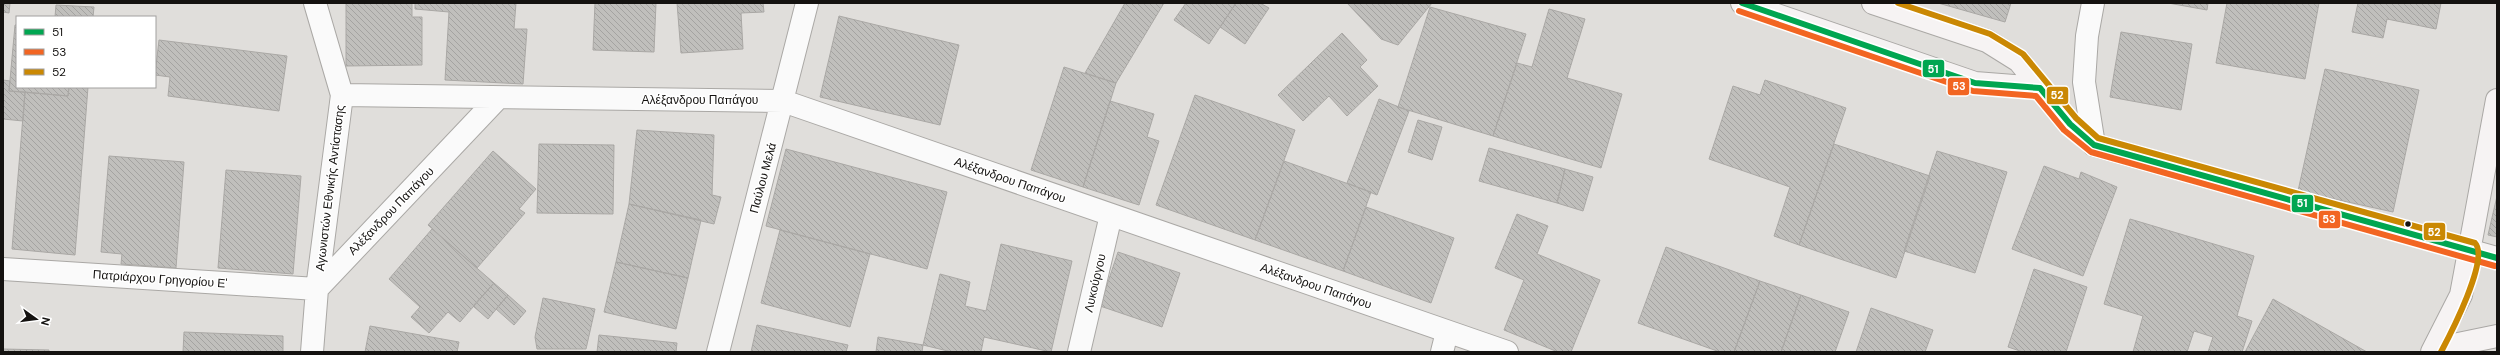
<svg xmlns="http://www.w3.org/2000/svg" width="2500" height="355" viewBox="0 0 2500 355" font-family="'DM Sans',sans-serif">
<defs>
<pattern id="building-back-hatch" width="6" height="6" patternUnits="userSpaceOnUse"><rect width="6" height="6" fill="#c0bfbc"/><path d="M-1 5l2 2M0 0l6 6M5-1l2 2" fill="none" stroke="#a4a3a1"/></pattern>
</defs>
<rect width="100%" height="100%" fill="#e0dedb"/>
<path fill="url(#building-back-hatch)" stroke="#aaa8a5" d="M 3,3 L 10,3 L 9,13 L 3,12 Z
M 346,3 L 412,3 L 412,17 L 422,17 L 422,65 L 346,66 Z
M 415,3 L 516,3 L 514,29 L 527,29 L 523,84 L 445,80 L 449,12 L 415,9 Z
M 595,3 L 656,3 L 654,52 L 593,50 Z
M 677,3 L 763,3 L 764,12 L 741,13 L 743,49 L 681,53 Z
M 1125,3 L 1164,3 L 1116,83 L 1085,73 Z
M 1186,3 L 1236,3 L 1209,44 L 1174,20 Z
M 1236,3 L 1260,3 L 1269,8 L 1245,44 L 1220,27 Z
M 1347,3 L 1432,3 L 1398,45 L 1381,39 Z
M 1938,3 L 2011,3 L 2005,22 Z
M 2168,3 L 2208,3 L 2207,10 Z
M 2227,3 L 2319,3 L 2305,79 L 2216,63 Z
M 2358,3 L 2441,3 L 2436,29 L 2387,19 L 2383,38 L 2352,32 Z
M 56,5 L 94,7 L 93,17 L 55,17 Z
M 1430,7 L 1526,34 L 1493,136 L 1398,107 Z
M 1549,9 L 1585,19 L 1567,78 L 1622,94 L 1601,168 L 1493,136 L 1517,63 L 1532,67 Z
M 839,16 L 959,45 L 940,125 L 820,97 Z
M 15,25 L 17,25 L 17,87 L 69,87 L 68,96 L 9,91 Z
M 2121,32 L 2192,44 L 2181,110 L 2110,97 Z
M 1342,33 L 1367,60 L 1360,67 L 1378,86 L 1347,116 L 1329,96 L 1303,121 L 1278,95 Z
M 159,40 L 287,56 L 279,111 L 168,96 L 170,77 L 155,75 Z
M 1064,67 L 1116,83 L 1083,187 L 1031,170 Z
M 2325,69 L 2419,90 L 2393,212 L 2298,191 Z
M 3,80 L 10,81 L 9,91 L 25,92 L 23,121 L 3,119 Z
M 1765,80 L 1846,108 L 1799,245 L 1774,236 L 1790,187 L 1709,159 L 1733,86 L 1760,95 Z
M 69,87 L 88,87 L 75,255 L 12,249 L 25,92 L 68,96 Z
M 1195,95 L 1295,130 L 1255,240 L 1156,205 Z
M 1379,99 L 1409,111 L 1377,195 L 1347,183 Z
M 1110,101 L 1154,114 L 1147,137 L 1159,141 L 1139,205 L 1083,187 Z
M 1418,120 L 1442,127 L 1432,160 L 1408,152 Z
M 637,130 L 714,135 L 712,195 L 721,197 L 714,224 L 629,204 Z
M 539,144 L 614,145 L 613,214 L 537,213 Z
M 1834,144 L 1930,176 L 1896,278 L 1799,245 Z
M 1489,148 L 1565,169 L 1557,203 L 1479,181 Z
M 786,149 L 947,192 L 927,269 L 766,226 Z
M 493,151 L 536,189 L 519,209 L 525,213 L 477,268 L 428,225 Z
M 1937,151 L 2007,172 L 1975,273 L 1904,251 Z
M 109,156 L 184,162 L 176,268 L 121,264 L 122,254 L 101,252 Z
M 1284,161 L 1371,192 L 1343,271 L 1255,240 Z
M 2044,166 L 2079,179 L 2081,172 L 2117,187 L 2083,276 L 2012,249 Z
M 1565,169 L 1593,177 L 1583,211 L 1557,203 Z
M 226,170 L 301,176 L 293,274 L 218,268 Z
M 2497,196 L 2497,237 L 2488,235 Z
M 629,204 L 701,220 L 688,278 L 616,262 Z
M 1366,207 L 1454,238 L 1431,303 L 1343,271 Z
M 1517,214 L 1548,226 L 1537,254 L 1600,280 L 1571,352 L 1558,352 L 1504,330 L 1524,280 L 1495,268 Z
M 2130,219 L 2254,256 L 2237,316 L 2252,321 L 2242,352 L 2208,352 L 2213,337 L 2194,331 L 2187,352 L 2133,352 L 2143,316 L 2104,304 Z
M 432,229 L 494,283 L 460,322 L 448,312 L 429,333 L 411,317 L 420,307 L 389,279 Z
M 780,230 L 870,254 L 850,327 L 761,303 Z
M 1001,244 L 1072,261 L 1051,352 L 984,337 L 981,352 L 952,352 L 923,345 L 940,274 L 970,282 L 965,306 L 986,311 Z
M 1666,247 L 1760,281 L 1734,352 L 1720,352 L 1638,323 Z
M 1118,252 L 1180,273 L 1162,327 L 1100,306 Z
M 616,262 L 688,278 L 676,329 L 604,312 Z
M 2034,269 L 2087,287 L 2066,352 L 2023,352 L 2008,347 Z
M 1760,281 L 1801,295 L 1781,352 L 1734,352 Z
M 494,283 L 508,295 L 488,319 L 473,306 Z
M 508,295 L 526,311 L 514,325 L 496,309 Z
M 1801,295 L 1849,312 L 1835,352 L 1781,352 Z
M 543,298 L 595,309 L 586,349 L 537,349 L 535,337 Z
M 2273,299 L 2367,352 L 2245,352 Z
M 1871,308 L 1933,330 L 1925,352 L 1856,352 Z
M 757,325 L 848,345 L 846,352 L 751,352 Z
M 370,326 L 459,342 L 457,352 L 365,352 Z
M 184,332 L 283,336 L 283,352 L 183,352 Z
M 599,335 L 677,343 L 676,352 L 597,352 Z
M 878,337 L 923,345 L 922,352 L 876,352 Z
M 3,349 L 49,350 L 49,352 L 3,352 Z"/>
<g fill="none" stroke-linecap="round" stroke-linejoin="round">
<defs>
<path id="street" d="M 2093,3 L 2087,36 L 2084,82 L 2094,145
M 342,95 L 783,101 L 1507,352
M 3,269 L 317,289
M 317,289 L 498,98
M 312,352 L 317,289 L 342,95 L 315,3
M 718,352 L 807,3
M 1079,352 L 1111,215
M 1442,352 L 1447,332"/>
<path id="secondary" d="M 1742,3 L 1975,83 L 2040,88
M 1873,3 L 1987,41 L 2019,61 L 2070,124 L 2094,145 L 2497,258
M 2434,349 L 2497,336
M 2432,352 L 2461,295 L 2497,100"/>
</defs>
<use href="#street" stroke="#aaa8a5" stroke-width="24"/>
<use href="#secondary" stroke="#aaa8a5" stroke-width="24"/>
<use href="#street" stroke="#fafafa" stroke-width="22"/>
<use href="#secondary" stroke="#f6f3f3" stroke-width="22"/>
<defs>
<path id="bus-1" d="M 1742,3 L 1975,83 L 2040,88 L 2070,124 L 2094,145 L 2497,258"/>
<path id="bus-2" d="M 1739,11 L 1973,91 L 2036,96 L 2064,130 L 2091,152 L 2495,266"/>
<path id="bus-3" d="M 1898,3 L 1990,34 L 2023,54 L 2076,118 L 2098,138 L 2475,243 C 2490,258 2450,335 2441,352"/>
</defs>
<use href="#bus-1" stroke="#fff" stroke-width="9"/>
<use href="#bus-2" stroke="#fff" stroke-width="9"/>
<use href="#bus-3" stroke="#fff" stroke-width="9"/>
<use href="#bus-1" stroke="#00a651" stroke-width="6"/>
<use href="#bus-2" stroke="#f26522" stroke-width="6"/>
<use href="#bus-3" stroke="#ca8803" stroke-width="6"/>
</g>
<circle fill="#141210" stroke="#fff" stroke-width="1.5" cx="2408" cy="224" r="3.5"/>
<g text-anchor="middle" dominant-baseline="central" stroke-width="3" stroke-linejoin="round" paint-order="stroke">
<g font-size="12" fill="#141210" stroke="#fff">
<text x="700" y="100">Αλέξανδρου Παπάγου</text>
<text transform="translate(763 178) rotate(-75)">Παύλου Μελά</text>
<text transform="translate(1010 180) rotate(19)">Αλέξανδρου Παπάγου</text>
<text transform="translate(330 188) rotate(-83)">Αγωνιστών Εθνικής Αντίστασης</text>
<text transform="translate(391 211) rotate(-46)">Αλέξανδρου Παπάγου</text>
<text transform="translate(160 279) rotate(4)">Πατριάρχου Γρηγορίου Ε'</text>
<text transform="translate(1095 283) rotate(-77)">Λυκούργου</text>
<text transform="translate(1316 286) rotate(19)">Αλέξανδρου Παπάγου</text>
</g>
</g>
<g stroke="#fff" stroke-width="1.5">
<rect x="1922" y="59" width="23" height="19" rx="4" fill="#00a651"/>
<rect x="1947" y="77" width="23" height="19" rx="4" fill="#f26522"/>
<rect x="2046" y="86" width="23" height="19" rx="4" fill="#ca8803"/>
<rect x="2291" y="194" width="23" height="19" rx="4" fill="#00a651"/>
<rect x="2318" y="210" width="23" height="19" rx="4" fill="#f26522"/>
<rect x="2423" y="222" width="23" height="19" rx="4" fill="#ca8803"/>
</g>
<g font-size="11" text-anchor="middle" font-weight="bold" fill="#fff">
<text x="1933" y="73">51</text>
<text x="1959" y="90">53</text>
<text x="2057" y="99">52</text>
<text x="2302" y="207">51</text>
<text x="2329" y="223">53</text>
<text x="2434" y="236">52</text>
</g>
<rect width="2500" height="355" fill="none" stroke="#141210" stroke-width="8"/>
<rect x="16" y="16" width="140" height="72" fill="#ffffff" stroke="#a1a09f"/>
<rect x="24" y="29" width="20" height="6" fill="#00a651" stroke="#a1a09f"/>
<text x="52" y="36" font-size="12" fill="#141210">51</text>
<rect x="24" y="49" width="20" height="6" fill="#f26522" stroke="#a1a09f"/>
<text x="52" y="56" font-size="12" fill="#141210">53</text>
<rect x="24" y="69" width="20" height="6" fill="#ca8803" stroke="#a1a09f"/>
<text x="52" y="76" font-size="12" fill="#141210">52</text>
<g transform="translate(36 319) rotate(104)" stroke="#ffffff" stroke-width="3" paint-order="stroke">
<path d="M0-3L7 15L0 10L-7 15Z" fill="#141210"/>
<text y="-6" font-size="11" font-weight="bold" text-anchor="middle" fill="#141210">N</text>
</g>
</svg>
